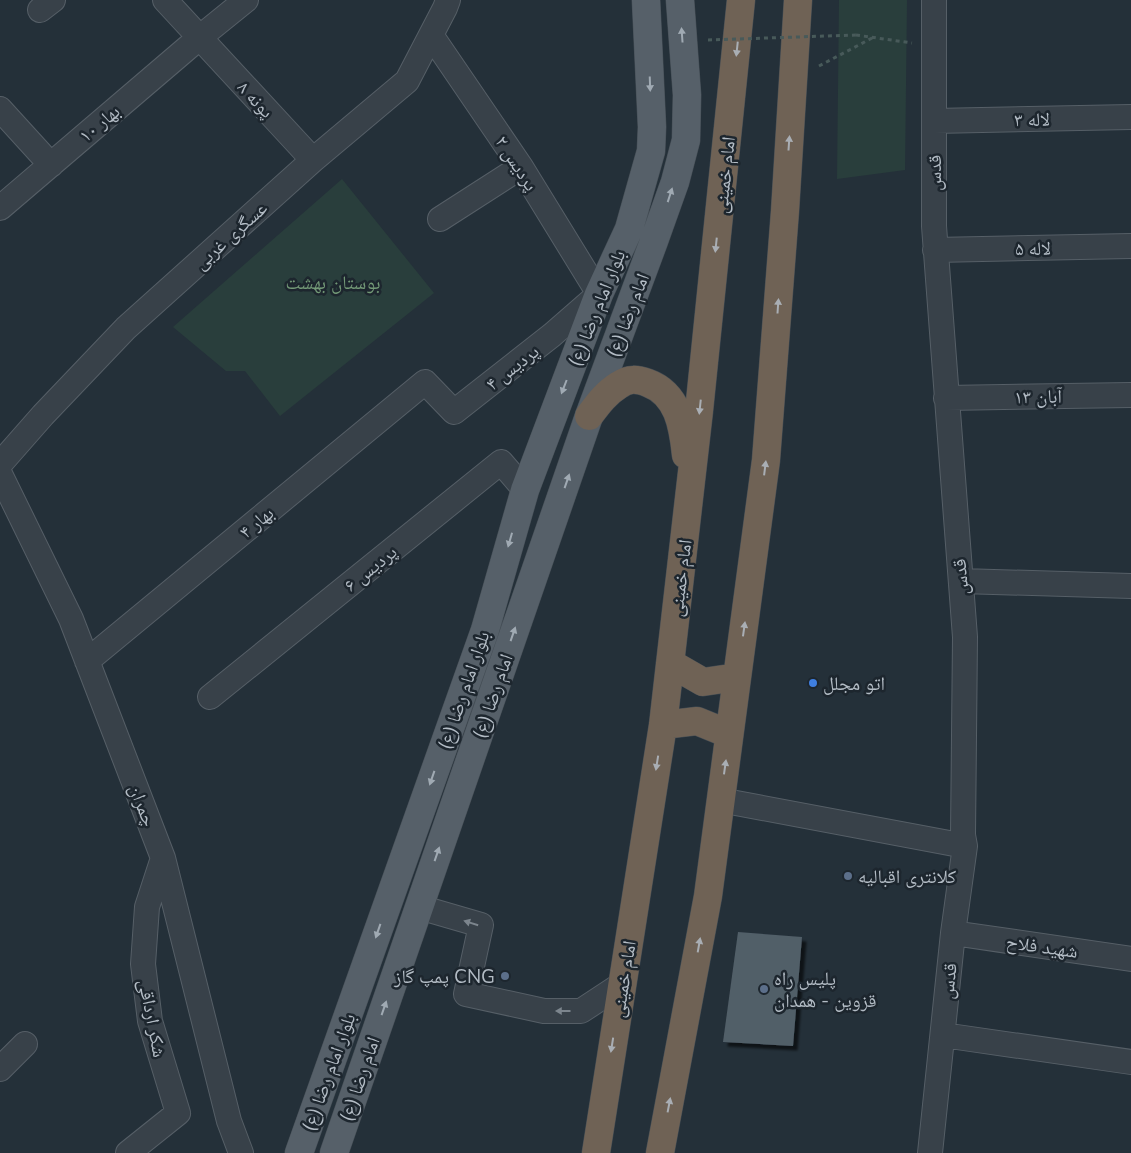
<svg xmlns="http://www.w3.org/2000/svg" width="1131" height="1153" viewBox="0 0 1131 1153" font-family="Mulish,'Noto Naskh Arabic',sans-serif">
<defs>
<filter id="shadow"><feDropShadow dx="4.5" dy="4.5" stdDeviation="1" flood-color="#0009"/></filter>
</defs>
<rect width="100%" height="100%" fill="#243039"/>
<path fill="#293e3c" d="M 839,0 L 907,0 L 905,170 L 837,179 Z
M 342,179 L 434,293 L 280,416 L 245,371 L 226,371 L 173,327 Z"/>
<path fill="#515e68" filter="url(#shadow)" d="M 738,932 L 802,937 L 793,1046 L 723,1042 Z"/>
<g fill="none" stroke-linecap="round" stroke-linejoin="round">
<defs>
<path id="minor" d="M 165,0 L 313,160
M 40,10 L 53,0
M 0,109 L 51,165
M 934,121 L 1131,117
M 0,208 L 199,38 L 246,0
M 440,219 L 521,167
M 935,250 L 1131,246
M 946,398 L 1131,395
M 0,464 L 43,415 L 126,328 L 313,160 L 407,81 L 445,8 L 448,0
M 0,474 L 71,619 L 163,858 L 229,1121 L 241,1153
M 961,581 L 1131,586
M 87,661 L 425,382 L 454,412 L 552,335 L 599,294 L 521,167 L 431,35
M 210,697 L 501,462 L 525,490
M 720,800 L 965,846
M 419,907 L 481,925 L 466,994 L 544,1011 L 581,1011 L 622,984
M 953,933 L 1131,959
M 943,1035 L 1131,1062
M 0,1069 L 25,1044
M 128,1153 L 178,1113 L 150,1021 L 143,964 L 147,907 L 163,858
M 930,1153 L 953,933 L 965,846 L 963,835 L 965,637 L 934,226 L 934,0"/>
<path id="major" d="M 299,1153 L 485,630 L 525,490 L 599,294 L 629,229 L 651,151 L 652,127 L 646,0
M 334,1153 L 589,416 L 654,241 L 675,182 L 686,140 L 687,95 L 680,0"/>
<path id="highway" d="M 589,416 C 598,404 606,393 619,385 C 629,378 637,379 648,383 C 678,394 683,426 686,455
M 670,663 L 703,682 L 737,677
M 663,725 L 697,721 L 729,734
M 596,1153 L 663,725 L 699,411 L 741,0
M 660,1153 L 708,896 L 766,460 L 785,211 L 798,0"/>
</defs>
<use href="#minor" stroke="#565f67" stroke-width="26"/>
<use href="#major" stroke="#444d55" stroke-width="29"/>
<use href="#highway" stroke="#434c54" stroke-width="29"/>
<path stroke="#485a5a" stroke-width="3" stroke-dasharray="4 4" stroke-linecap="butt" d="M 856,35 L 912,43
M 819,66 L 874,37"/>
<use href="#minor" stroke="#384149" stroke-width="24"/>
<use href="#major" stroke="#566069" stroke-width="28"/>
<use href="#highway" stroke="#6f6255" stroke-width="28"/>
<path stroke="#485a5a" stroke-width="3" stroke-dasharray="4 4" stroke-linecap="butt" d="M 708,40 L 856,35"/>
</g>
<defs><path id="oneway-solid" d="M-6-.8H1V-3.2L6.5 0L1 3.2V.8H-6Z" transform="scale(1.25)"/></defs>
<g fill="#a0aab3">
<use href="#oneway-solid" transform="translate(682 35) rotate(-94)"/>
<use href="#oneway-solid" transform="translate(650 84) rotate(88)"/>
<use href="#oneway-solid" transform="translate(670 195) rotate(-72)"/>
<use href="#oneway-solid" transform="translate(564 387) rotate(111)"/>
<use href="#oneway-solid" transform="translate(567 481) rotate(-71)"/>
<use href="#oneway-solid" transform="translate(510 540) rotate(106)"/>
<use href="#oneway-solid" transform="translate(513 634) rotate(-71)"/>
<use href="#oneway-solid" transform="translate(432 778) rotate(109)"/>
<use href="#oneway-solid" transform="translate(437 854) rotate(-71)"/>
<use href="#oneway-solid" transform="translate(378 931) rotate(109)"/>
<use href="#oneway-solid" transform="translate(384 1008) rotate(-71)"/>
</g>
<g fill="#a9aeb4">
<use href="#oneway-solid" transform="translate(737 49) rotate(96)"/>
<use href="#oneway-solid" transform="translate(789 143) rotate(-86)"/>
<use href="#oneway-solid" transform="translate(716 245) rotate(96)"/>
<use href="#oneway-solid" transform="translate(778 306) rotate(-86)"/>
<use href="#oneway-solid" transform="translate(700 407) rotate(96)"/>
<use href="#oneway-solid" transform="translate(765 468) rotate(-83)"/>
<use href="#oneway-solid" transform="translate(744 629) rotate(-82)"/>
<use href="#oneway-solid" transform="translate(657 763) rotate(99)"/>
<use href="#oneway-solid" transform="translate(725 767) rotate(-82)"/>
<use href="#oneway-solid" transform="translate(699 945) rotate(-80)"/>
<use href="#oneway-solid" transform="translate(612 1045) rotate(99)"/>
<use href="#oneway-solid" transform="translate(669 1105) rotate(-79)"/>
</g>
<g fill="#7c858d">
<use href="#oneway-solid" transform="translate(471 923) rotate(-163)"/>
<use href="#oneway-solid" transform="translate(563 1011) rotate(-180)"/>
</g>
<circle fill="#3f7fe0" stroke="#1d262e" stroke-width="2" cx="813" cy="683" r="5"/>
<g fill="#5c6f8a" stroke="#1d262e" stroke-width="2">
<circle cx="848" cy="876" r="5"/>
<circle cx="505" cy="976" r="5"/>
<circle cx="764" cy="989" r="5"/>
</g>
<g text-anchor="middle" dominant-baseline="central" stroke-width="5" stroke-linejoin="round" paint-order="stroke">
<g font-size="19" fill="#b3bcc5" stroke="#1d262e">
<text transform="translate(256 99) rotate(47)">پونه ۸</text>
<text transform="translate(1032 119) rotate(-1)">لاله ۳</text>
<text transform="translate(99 123) rotate(-40)">بهار ۱۰</text>
<text transform="translate(517 163) rotate(57)">پردیس ۲</text>
<text transform="translate(934 173) rotate(-90)">قدس</text>
<text transform="translate(724 175) rotate(-84)">امام خمینی</text>
<text transform="translate(230 235) rotate(-42)">عسگری غربی</text>
<text transform="translate(1033 248) rotate(-1)">لاله ۵</text>
<text transform="translate(596 308) rotate(-68)">بلوار امام رضا (ع)</text>
<text transform="translate(627 315) rotate(-69)">امام رضا (ع)</text>
<text transform="translate(512 367) rotate(-38)">پردیس ۴</text>
<text transform="translate(1038 396) rotate(-1)">۱۳ آبان</text>
<text transform="translate(256 522) rotate(-40)">بهار ۴</text>
<text transform="translate(370 568) rotate(-39)">پردیس ۶</text>
<text transform="translate(960 577) rotate(-95)">قدس</text>
<text transform="translate(680 578) rotate(-83)">امام خمینی</text>
<text transform="translate(463 690) rotate(-71)">بلوار امام رضا (ع)</text>
<text transform="translate(492 696) rotate(-71)">امام رضا (ع)</text>
<text transform="translate(143 805) rotate(69)">چمران</text>
<text transform="translate(1042 946) rotate(8)">شهید فلاح</text>
<text transform="translate(623 979) rotate(-81)">امام خمینی</text>
<text transform="translate(948 981) rotate(-84)">قدس</text>
<text transform="translate(153 1018) rotate(79)">شکر ارداقی</text>
<text transform="translate(328 1072) rotate(-70)">بلوار امام رضا (ع)</text>
<text transform="translate(359 1079) rotate(-71)">امام رضا (ع)</text>
</g>
<g font-size="19" fill="#739977" stroke="#1d262e">
<text x="333" y="282">بوستان بهشت</text>
</g>
<g font-size="19" fill="#b3bcc5" stroke="#1d262e" text-anchor="start">
<text x="823" y="683">اتو مجلل</text>
<text x="858" y="876">کلانتری اقبالیه</text>
<text x="495" y="976" text-anchor="end">پمپ گاز CNG</text>
<text x="774" y="978">پلیس راه<tspan x="774" dy="22">قزوین - همدان</tspan></text>
</g>
</g>
</svg>
